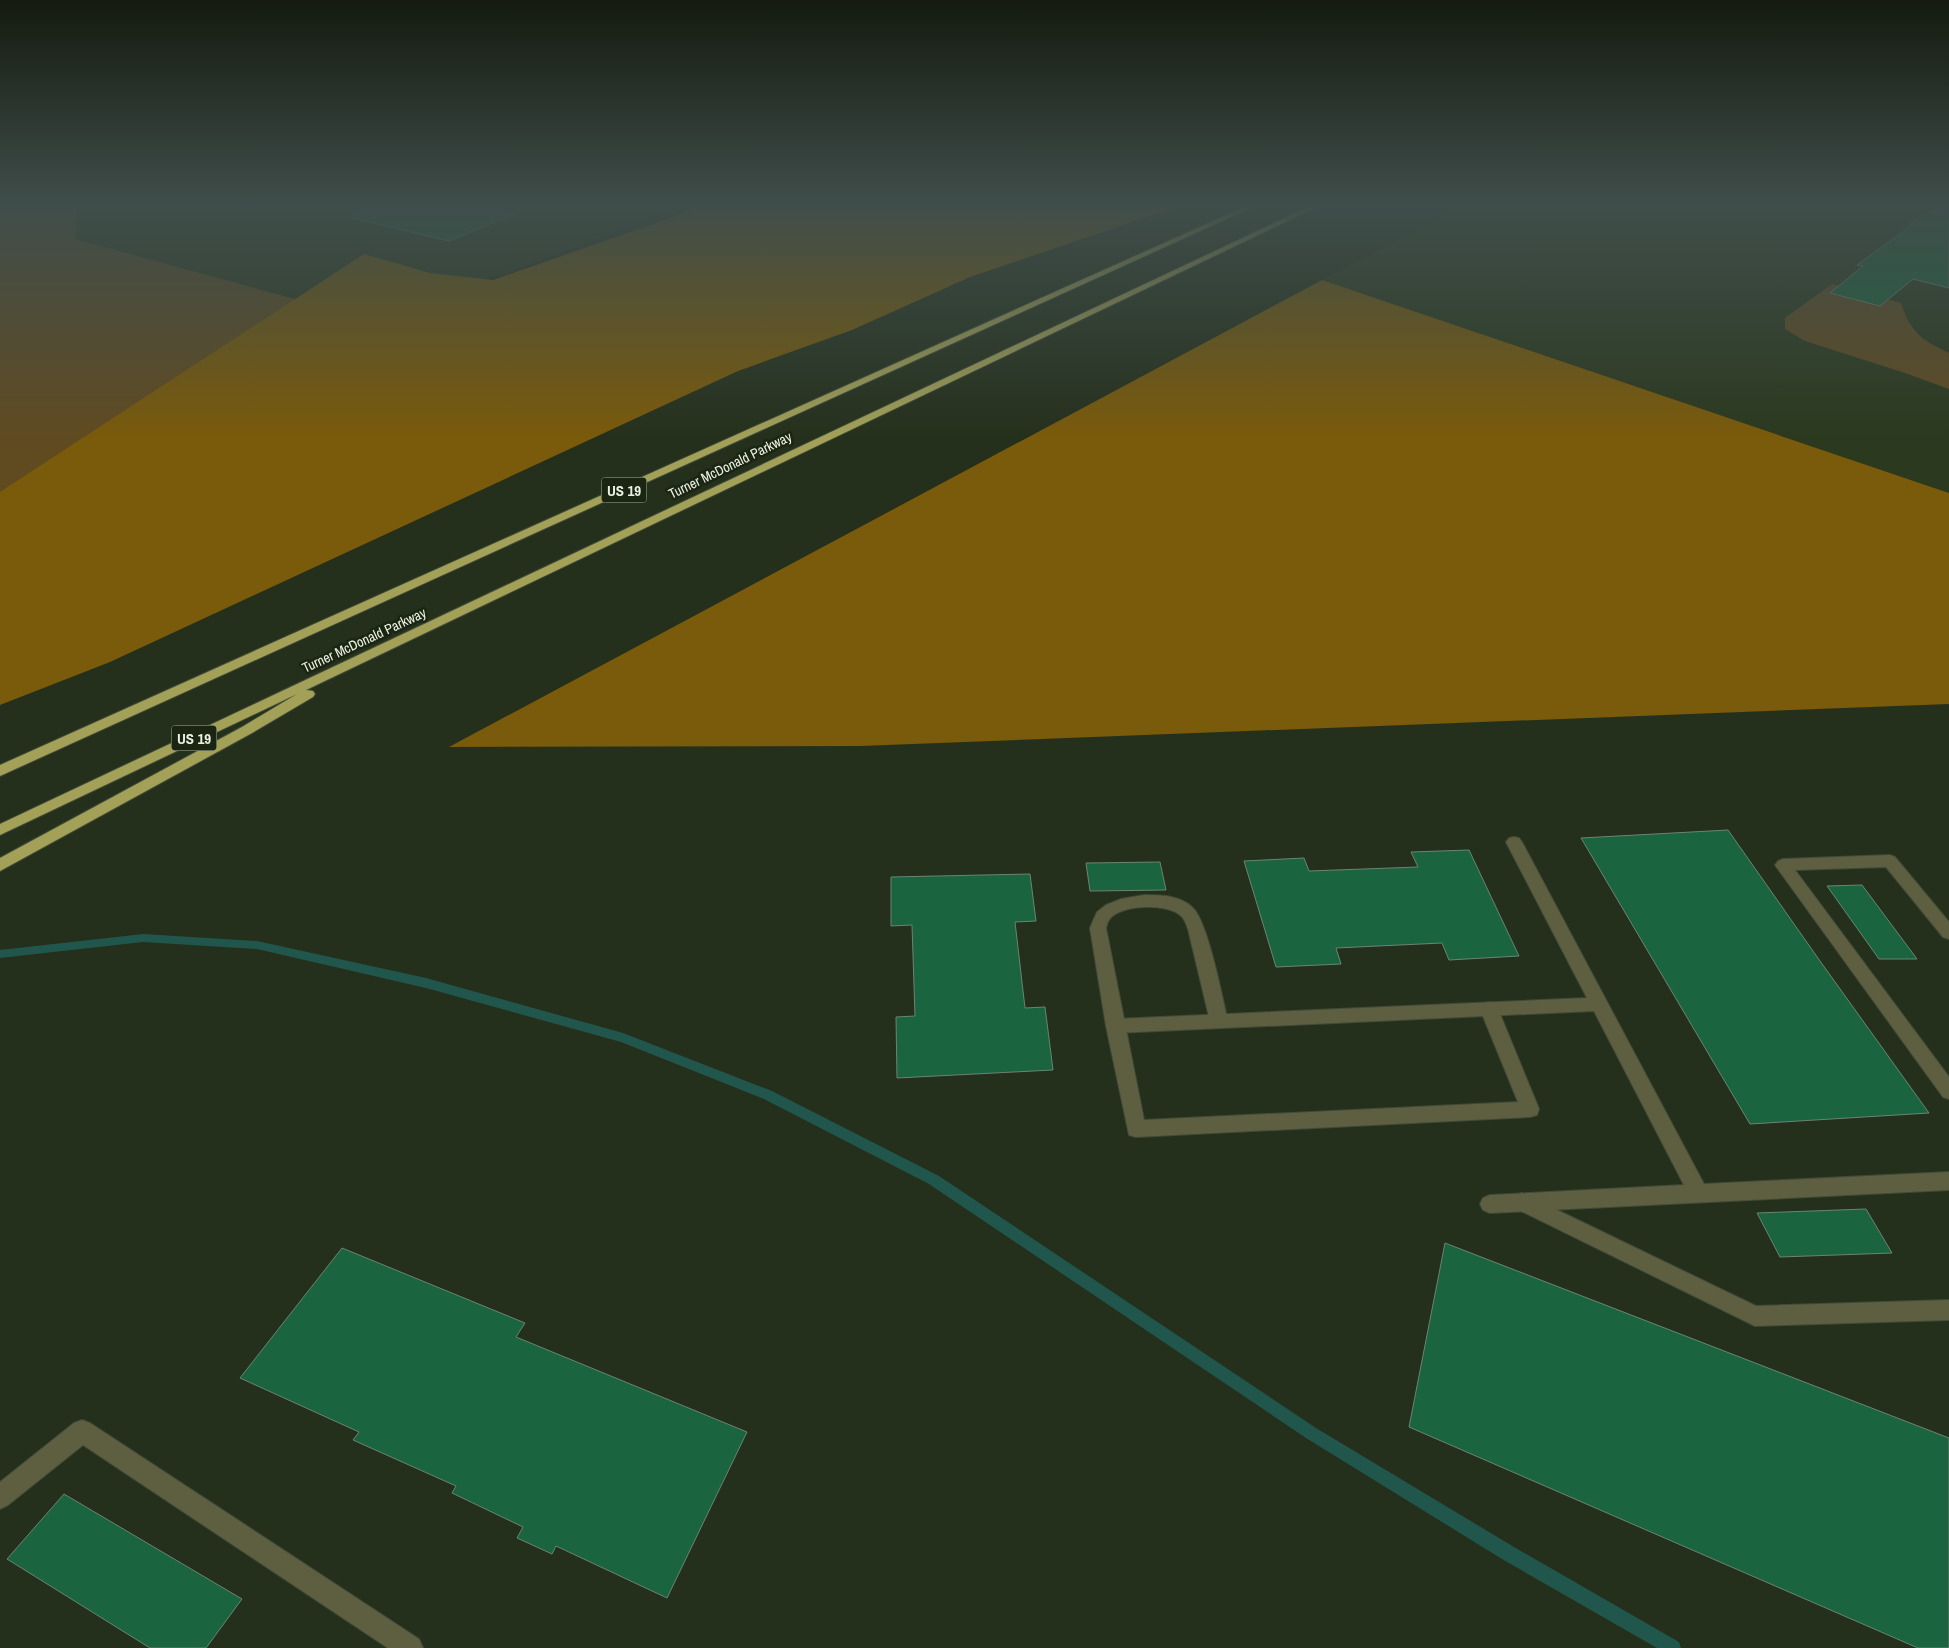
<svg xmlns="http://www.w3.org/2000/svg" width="1949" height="1648" viewBox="0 0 1949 1648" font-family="'Archivo Narrow',sans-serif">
<rect width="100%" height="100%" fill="#25301c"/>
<path fill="#2b391f" d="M 76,208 L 677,208 L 507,273 L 354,315 L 74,239 Z
M 1458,208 L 1949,208 L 1949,493 L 1322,280 Z"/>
<path fill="#604b21" d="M 0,208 L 76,208 L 75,239 L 354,315 L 0,588 Z
M 1832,284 L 1901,303 C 1911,333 1922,340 1949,353 L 1949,389 L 1905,373 L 1805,341 L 1785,329 L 1785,318 Z"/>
<path fill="#7a5a0b" d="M 694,208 L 1173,208 L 970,277 L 852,330 L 738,371 L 110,662 L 0,705 L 0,492 L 364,254 L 430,273 L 493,280 L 668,219 Z
M 1322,280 L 1949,493 L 1949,704 L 860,746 L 449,747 Z"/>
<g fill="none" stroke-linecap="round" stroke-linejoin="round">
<path fill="#21564d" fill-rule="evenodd" d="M 143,934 L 257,941 L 426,978 L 623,1033 L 772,1091 L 939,1176 L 1316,1428 L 1514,1547 L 1679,1642 L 1681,1648 L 1657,1648 L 1502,1559 L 1306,1438 L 929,1184 L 764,1099 L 621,1042 L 426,988 L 257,949 L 143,942 L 0,958 L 0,950 Z"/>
</g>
<path fill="#1a653f" stroke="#6b8474" d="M 353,208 L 528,208 L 449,241 L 352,218 Z
M 1936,208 L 1949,208 L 1949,288 L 1913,279 L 1880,306 L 1830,293 L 1863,266 L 1857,265 L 1908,228 L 1910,223 L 1923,217 Z
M 1728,830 L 1820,961 L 1929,1113 L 1750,1124 L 1581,838 Z
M 1469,850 L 1519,956 L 1449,960 L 1442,943 L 1336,948 L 1341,964 L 1276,967 L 1244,861 L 1304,858 L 1309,871 L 1418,867 L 1411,852 Z
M 1160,862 L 1166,890 L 1090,891 L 1086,863 Z
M 1030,874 L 1036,921 L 1015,922 L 1025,1008 L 1045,1007 L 1053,1070 L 897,1078 L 896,1017 L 915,1016 L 912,925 L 891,926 L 891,877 Z
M 1862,885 L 1917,959 L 1879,959 L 1827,886 Z
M 1866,1209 L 1892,1253 L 1780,1257 L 1757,1213 Z
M 1445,1243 L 1949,1438 L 1949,1648 L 1918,1648 L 1409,1427 Z
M 342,1248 L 525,1323 L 516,1337 L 747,1432 L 667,1598 L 556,1546 L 552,1554 L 517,1538 L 523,1527 L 452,1493 L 456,1486 L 353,1440 L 359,1432 L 240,1378 Z
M 64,1494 L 242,1599 L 206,1648 L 150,1648 L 7,1559 Z"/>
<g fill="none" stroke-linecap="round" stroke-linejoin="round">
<defs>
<path id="service" d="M 1890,855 L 1895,857 L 1949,922 L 1949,939 L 1943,937 L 1886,867 L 1795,870 L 1949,1077 L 1949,1099 L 1943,1097 L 1775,865 L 1778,861 L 1783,859 Z
M 1144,895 C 1160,895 1179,895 1192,907 C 1208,921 1222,997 1228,1021 L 1225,1026 L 1219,1028 L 1213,1026 L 1210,1021 L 1188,929 C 1186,924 1185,919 1180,915 C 1167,903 1119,904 1109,920 C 1107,923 1107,925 1106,928 L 1144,1120 L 1518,1102 L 1480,1009 L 1483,1004 L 1489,1002 L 1495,1004 L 1498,1009 L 1539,1109 L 1537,1115 L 1530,1117 L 1136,1137 L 1129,1135 L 1106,1026 L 1090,928 L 1097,912 L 1106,905 L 1121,899 Z
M 1522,1193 L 1756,1306 L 1949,1300 L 1949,1320 L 1755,1326 L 1515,1208 L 1512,1202 L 1515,1196 Z"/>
<path id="minor" d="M 1514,837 L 1519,838 L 1522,842 L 1704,1184 L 1949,1172 L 1949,1190 L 1490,1213 L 1483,1210 L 1480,1204 L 1483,1198 L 1490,1195 L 1684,1185 L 1594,1011 L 1115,1033 L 1109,1031 L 1106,1026 L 1109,1021 L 1115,1019 L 1587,998 L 1506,842 L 1509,838 Z
M 82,1420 L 90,1423 L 419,1639 L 423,1648 L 388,1648 L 83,1445 L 8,1505 L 0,1509 L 0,1482 L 74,1423 Z"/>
<path id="motorway" d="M 1242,208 L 1251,208 L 0,776 L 0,765 Z
M 1306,208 L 1315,208 L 306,690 L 313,691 L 315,694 L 313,697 L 252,733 L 0,871 L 0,858 L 242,727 L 297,694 L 0,835 L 0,824 Z"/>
</defs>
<use href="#service" stroke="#414b38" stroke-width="2"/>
<use href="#minor" stroke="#414b38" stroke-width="2"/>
<use href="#motorway" stroke="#414b38" stroke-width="2"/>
<use href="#service" fill="#5e5e41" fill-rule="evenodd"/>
<use href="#minor" fill="#5e5e41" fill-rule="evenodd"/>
<use href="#motorway" fill="#a3a158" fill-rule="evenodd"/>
</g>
<linearGradient id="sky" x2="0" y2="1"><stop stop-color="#141a0f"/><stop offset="0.47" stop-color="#404e4b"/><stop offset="1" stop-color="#404e4b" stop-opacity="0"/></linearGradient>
<rect width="1949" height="438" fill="url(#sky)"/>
<g text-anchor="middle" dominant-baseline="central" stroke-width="5" stroke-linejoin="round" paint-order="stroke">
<g font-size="14" fill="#eaf1e4" stroke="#1b2612">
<text transform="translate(730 465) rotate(-26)">Turner McDonald Parkway</text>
<text transform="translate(364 640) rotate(-25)">Turner McDonald Parkway</text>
</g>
<g fill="#1b2612" stroke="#acb4a5" stroke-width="1">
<rect x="601.5" y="477.5" width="45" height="25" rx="4"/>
<rect x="171.5" y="725.5" width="45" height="25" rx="4"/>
</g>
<g font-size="15" font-weight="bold" fill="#eaf1e4">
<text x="624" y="490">US 19</text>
<text x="194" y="738">US 19</text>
</g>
</g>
</svg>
